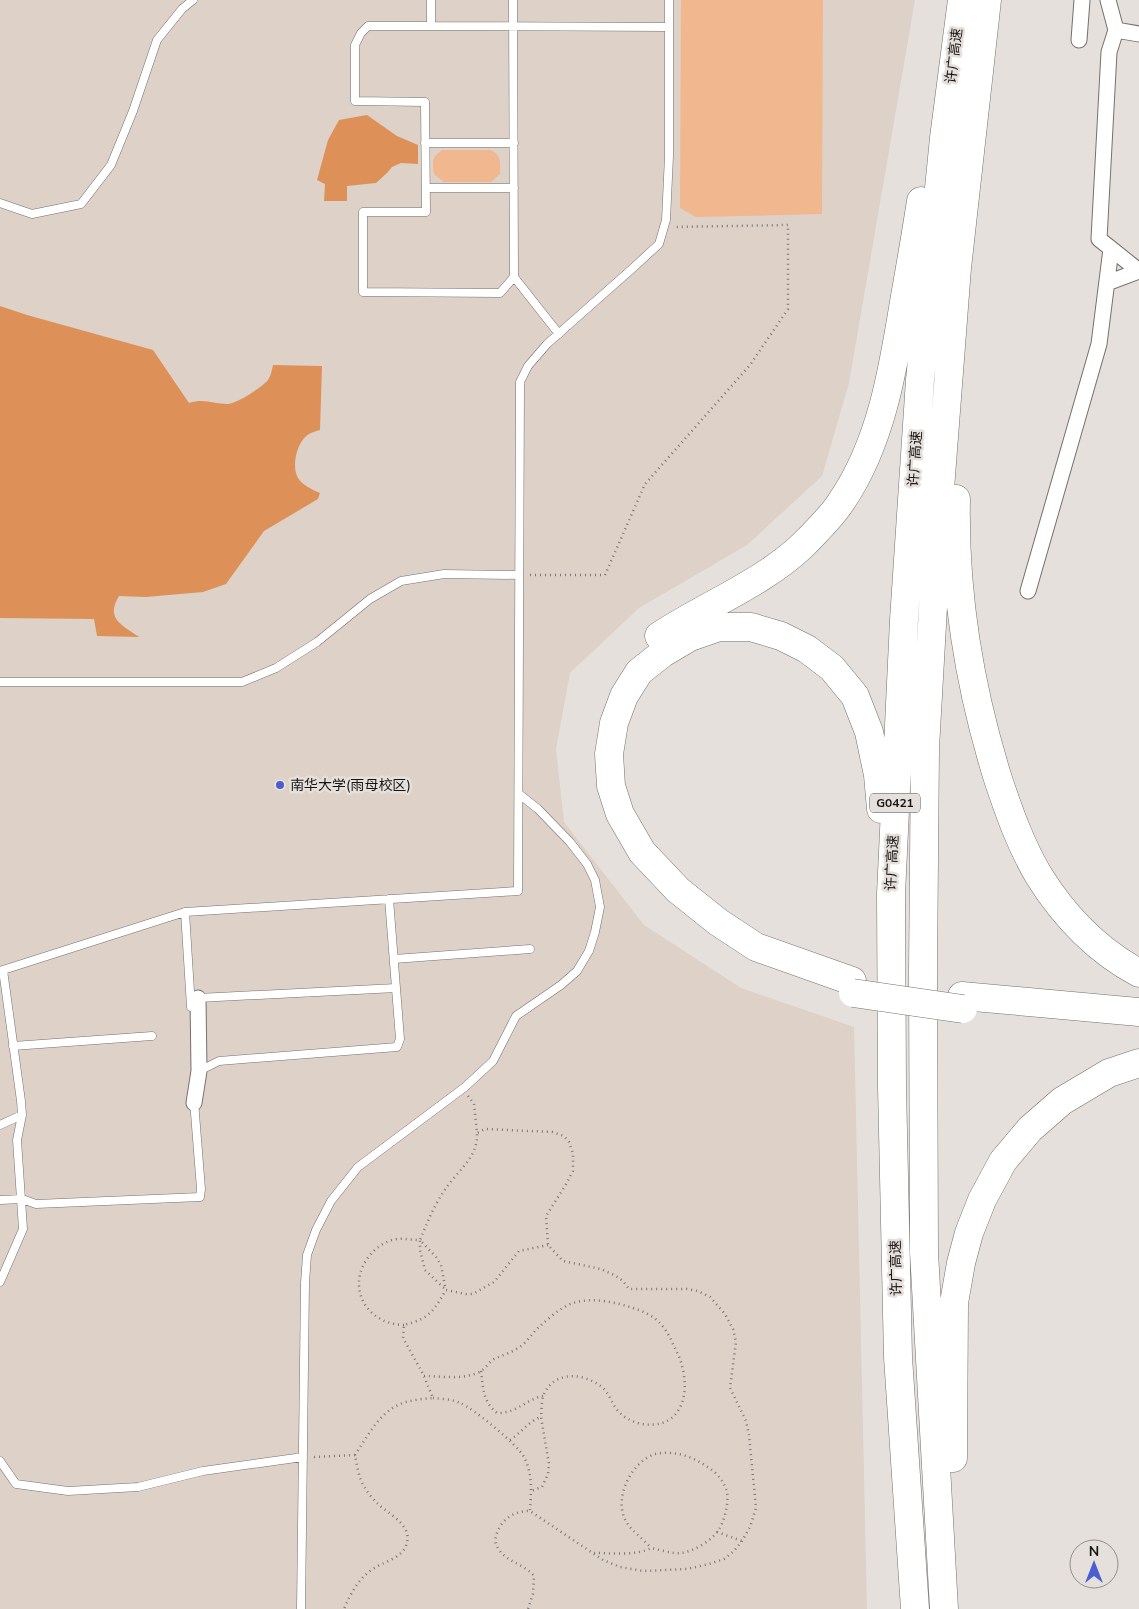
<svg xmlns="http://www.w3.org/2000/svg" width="1139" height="1609" viewBox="0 0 1139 1609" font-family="'Nunito Sans','Noto Sans SC',sans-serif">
<rect width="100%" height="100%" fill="#e6e0dc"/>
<path fill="#ddd1c8" d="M 0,0 L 915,0 L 849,383 L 822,476 L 747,545 L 639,608 L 570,673 L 556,749 L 564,822 L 644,925 L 741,988 L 854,1027 L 867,1609 L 0,1609 Z"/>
<path fill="#f1b78e" d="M 681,0 L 823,0 L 822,214 L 696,217 L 680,208 Z
M 442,150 L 491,150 C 502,156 500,162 500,174 L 491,182 L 444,182 L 435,175 L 433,171 L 433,160 L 436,155 Z"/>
<path fill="#dd9159" d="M 367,115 L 397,136 L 418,145 L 418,164 L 401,163 L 392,167 L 387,173 L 376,183 L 347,186 L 347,201 L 324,201 L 325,184 L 317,180 L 328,140 L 339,120 Z
M 0,306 L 27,315 L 153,350 L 189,403 C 205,398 212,404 228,404 C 238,403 262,387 268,380 C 271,376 272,369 273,365 L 322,366 L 320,430 C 317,431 312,432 309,434 C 297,441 291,466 298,478 C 302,485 313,490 320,493 L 318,499 L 264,531 L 226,584 L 203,592 L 146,597 L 119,596 C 105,619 122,625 139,637 L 97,636 L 94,619 L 0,618 Z"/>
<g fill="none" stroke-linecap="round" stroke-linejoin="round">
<defs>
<path id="service" d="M 431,0 L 431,26 L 669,27
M 513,0 L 514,277 L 559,334
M 431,26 L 368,26 L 361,33 L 355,45 L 355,101 L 425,102 L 426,212 L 363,212 L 363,292 L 500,293 L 514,277
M 425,143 L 514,143
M 426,188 L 514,188
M 0,203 L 32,214 L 81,204 L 111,165 L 133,111 L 157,40 L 182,9 L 193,0
M 0,682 L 242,682 L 276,668 L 317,642 L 370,599 L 401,581 L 444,574 L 519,575
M 185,912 L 191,1007
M 394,959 L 530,949
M 0,971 L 185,912 L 518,891 L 520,382 L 528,366 L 547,344 L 634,267 L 659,244 L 666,220 L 669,156 L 669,0
M 198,998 L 396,988
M 13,1046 L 152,1036
M 199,1071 L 219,1061 L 397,1047 L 400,1039 L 389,899
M 0,1125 L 22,1115
M 0,1200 L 22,1199 L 36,1204 L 200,1197 L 201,1189 L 194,1101
M 0,1282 L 23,1229 L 17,1140 L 22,1115 L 21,1101 L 3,970
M 0,1461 L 16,1484 L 68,1491 L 138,1487 L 203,1471 L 303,1457
M 301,1609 L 305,1283 L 307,1255 L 316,1230 L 331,1201 L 358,1167 L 465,1087 L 493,1061 L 516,1016 L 561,985 L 577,971 L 589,951 L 595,932 L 600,907 L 595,880 L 587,864 L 570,842 L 538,809 L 519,794"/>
<path id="minor" d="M 1108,0 L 1116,30 L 1139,34
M 1116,30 L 1109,52 L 1099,239 L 1139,271
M 1079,40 L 1082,0
M 1107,283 L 1139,271
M 1028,591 L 1099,344 L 1111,249
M 194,1103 L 199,1071 L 198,998"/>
<path id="motorway" d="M 956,499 C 954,593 970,689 998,779 C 1009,812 1021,846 1039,876 C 1064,916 1098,951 1139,973
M 659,636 C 706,605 762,584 803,545 C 814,534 833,515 841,502 C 881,444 893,370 904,302 C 910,268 916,234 921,201
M 852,981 L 756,947 L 718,922 L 678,890 L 642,852 L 620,814 L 611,786 L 609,754 L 614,723 L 624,696 L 639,672 L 663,653 L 690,637 L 719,627 L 751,627 L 781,636 L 807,649 L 832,668 L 855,696 L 869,732 L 878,775 L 881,809
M 962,996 L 1139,1012
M 953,1458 L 954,1303 L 961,1263 L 969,1233 L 982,1200 L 1003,1161 L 1030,1129 L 1062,1101 L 1109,1073 L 1139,1063
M 915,1609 L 898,1357 L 892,1086 L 891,894 L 904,620 L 920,380 L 944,138 L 962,0
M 944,1609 L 924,1252 L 923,971 L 925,748 L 939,502 L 957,268 L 987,0"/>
</defs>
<use href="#service" stroke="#75706d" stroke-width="9"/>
<use href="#minor" stroke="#75706d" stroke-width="17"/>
<use href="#motorway" stroke="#75706d" stroke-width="29"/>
<path stroke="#7b7775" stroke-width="2.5" stroke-dasharray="1 4" stroke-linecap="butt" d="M 530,575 L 605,575 L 645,484 L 750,365 L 788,309 L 788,225 L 675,227
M 468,1096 L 474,1104 L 477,1133 L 485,1129 L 552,1132 L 564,1136 L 569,1142 L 573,1153 L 573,1171 L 565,1186 L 546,1216 L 548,1245 L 563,1261 L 601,1269 L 616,1276 L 623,1281 L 629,1289 L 687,1289 L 698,1291 L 710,1297 L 725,1314 L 733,1329 L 736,1342 L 730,1388 L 746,1421 L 749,1435 L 756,1508 L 750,1527 L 742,1541 L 734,1551 L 724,1559 L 709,1564 L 687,1569 L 643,1571 L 620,1567 L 603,1560 L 530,1511 C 511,1511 498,1522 495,1541 C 501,1562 521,1561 534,1576 L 533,1594 L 528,1609
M 445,1286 L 441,1265 L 436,1257 L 420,1240 C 427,1223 434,1206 444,1191 C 456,1172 478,1158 477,1134
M 404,1325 C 361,1324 343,1278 376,1249 C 382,1244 389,1240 397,1239 C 404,1238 412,1240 420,1240 L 420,1250 L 425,1270 L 446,1290
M 481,1371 C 483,1388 483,1402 497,1413 C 515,1414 527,1399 543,1396
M 424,1376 C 441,1376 460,1380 477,1373 C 484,1371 488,1363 494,1359 C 502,1355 511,1353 518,1348 C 527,1343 532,1333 539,1327 C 549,1318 561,1307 573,1303 C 592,1297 615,1302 633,1308 C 655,1315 664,1324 673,1344 C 676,1350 679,1356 681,1362 C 686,1379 688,1401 674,1416 C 660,1430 632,1426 619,1412 C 612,1405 610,1394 602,1387 C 584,1373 555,1370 544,1394 C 541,1401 542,1410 541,1417 L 549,1464 L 548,1474 L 542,1487 L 531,1491
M 433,1398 C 441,1399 452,1399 460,1403 C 473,1408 518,1445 524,1457 C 533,1474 531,1493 530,1511
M 510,1440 C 521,1433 529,1421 541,1417
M 355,1455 C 367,1437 378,1415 398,1405 C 408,1400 422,1399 433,1398 L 423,1374 L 403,1338 L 404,1325 C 431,1318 433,1311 446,1290 L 466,1294 L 473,1294 L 494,1282 L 519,1251 L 548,1245
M 314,1457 L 355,1455 C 357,1466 359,1479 365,1488 C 368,1493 373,1499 377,1503 C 389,1515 416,1526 405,1548 C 399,1559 383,1562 373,1569 C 358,1579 351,1593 344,1609
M 717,1532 L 742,1541
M 594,1553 C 610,1553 637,1556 651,1548 C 661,1550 672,1554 681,1553 C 692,1552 711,1541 717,1532 C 724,1524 729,1503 727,1492 C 723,1476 709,1467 696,1460 C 684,1454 669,1451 655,1454 C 633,1461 615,1494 624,1517 C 629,1530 642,1537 651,1548"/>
<use href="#service" stroke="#fff" stroke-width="8"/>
<use href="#minor" stroke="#fff" stroke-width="15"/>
<use href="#motorway" stroke="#fff" stroke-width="28"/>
<defs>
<path id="motorway-bridge" d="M 853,993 L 963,1009"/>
</defs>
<use href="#motorway-bridge" stroke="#75706d" stroke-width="29" stroke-linecap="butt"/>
<use href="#motorway-bridge" stroke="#fff" stroke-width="28"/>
</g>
<circle fill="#4a5dd1" stroke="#e6e0dc" stroke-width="2" cx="280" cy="785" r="5"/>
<g text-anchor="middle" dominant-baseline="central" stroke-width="5" stroke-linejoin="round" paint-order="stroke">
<rect fill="#e6e0dc" stroke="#555250" stroke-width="1" x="870" y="793.5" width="50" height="19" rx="4"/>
<g font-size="12" font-weight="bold" fill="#171514">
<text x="895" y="803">G0421</text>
</g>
<g font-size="14" fill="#171514" stroke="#e6e0dc">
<text transform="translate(954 56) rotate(-83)">许广高速</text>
<text transform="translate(915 459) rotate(-86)">许广高速</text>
<text transform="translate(892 863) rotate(-87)">许广高速</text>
<text transform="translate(896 1268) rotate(-91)">许广高速</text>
</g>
<g font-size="14" fill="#171514" stroke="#e6e0dc" text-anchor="start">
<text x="290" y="785">南华大学(雨母校区)</text>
</g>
</g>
<g transform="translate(1094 1564)"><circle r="24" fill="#e6e0dc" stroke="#938f8c"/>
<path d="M0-4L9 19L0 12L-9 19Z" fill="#4a5dd1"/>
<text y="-8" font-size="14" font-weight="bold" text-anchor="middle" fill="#171514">N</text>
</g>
</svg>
